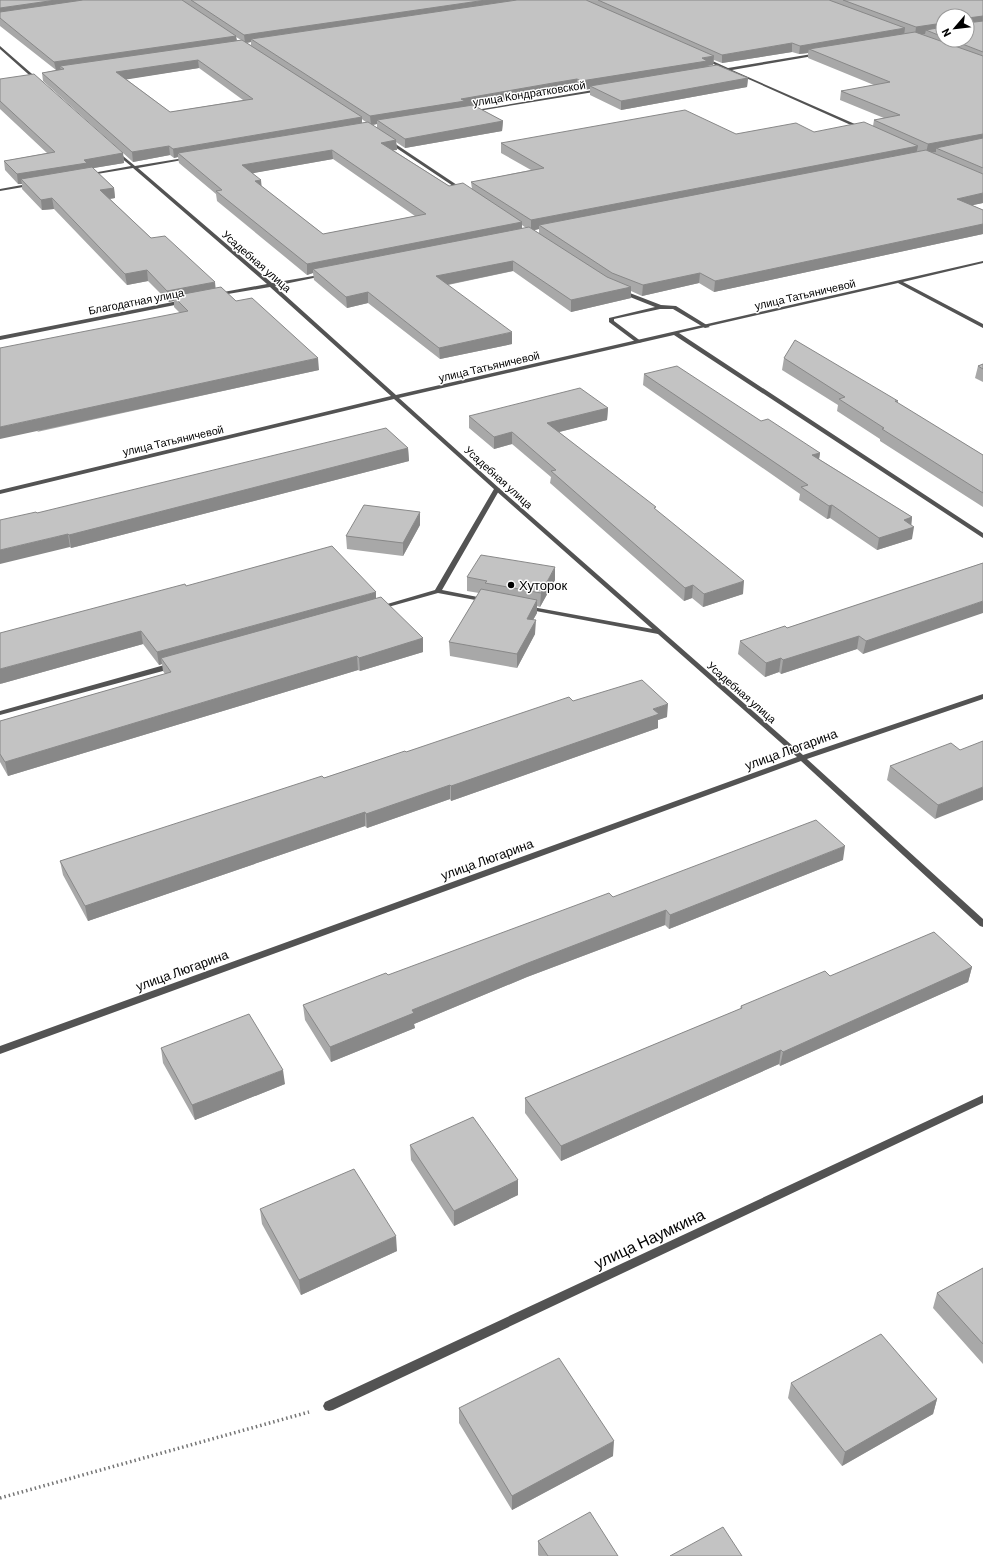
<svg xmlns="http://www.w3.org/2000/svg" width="983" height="1556" viewBox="0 0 983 1556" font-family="Barlow,sans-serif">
<rect width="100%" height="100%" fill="#fff"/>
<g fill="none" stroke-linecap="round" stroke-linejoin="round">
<path stroke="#757575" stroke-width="3.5" stroke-dasharray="1.5 3" stroke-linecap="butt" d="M 0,1498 L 309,1412"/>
<path fill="#535353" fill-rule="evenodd" d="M 386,139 L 388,139 L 466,191 L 462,192 L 386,141 Z
M 622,290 L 661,305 L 676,306 L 710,327 L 705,328 L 673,309 L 660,309 L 614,319 L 614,321 L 642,342 L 637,343 L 609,322 L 609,318 L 655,307 L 620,293 L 620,291 Z
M 497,487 L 500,489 L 442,590 L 488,599 L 489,600 L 488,601 L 486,602 L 438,593 L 381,609 L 377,609 L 376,608 L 377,607 L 435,590 L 494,489 Z
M 527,606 L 658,630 L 662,632 L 658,634 L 525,609 L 524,608 Z
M 168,664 L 171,664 L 175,666 L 174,668 L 0,715 L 0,711 Z"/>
<path fill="#535353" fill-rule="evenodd" d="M 0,46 L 39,80 L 39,82 L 37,82 L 0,49 Z
M 818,53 L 819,55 L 732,70 L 864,128 L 864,130 L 862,130 L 728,70 L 716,72 L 716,70 L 724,69 L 703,59 L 706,58 L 728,68 Z
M 599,89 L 600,91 L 472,112 L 470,111 Z
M 117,151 L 135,166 L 190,157 L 190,158 L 188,159 L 138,168 L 272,283 L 325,274 L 325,275 L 323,276 L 275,286 L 396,395 L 983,261 L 983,263 L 903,282 L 983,324 L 983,328 L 898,283 L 679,333 L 983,533 L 983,538 L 674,335 L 399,398 L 499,488 L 803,755 L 983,694 L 983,699 L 807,759 L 983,919 L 983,927 L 980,926 L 801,761 L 0,1054 L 0,1046 L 797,757 L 495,490 L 394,399 L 0,494 L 0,490 L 391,396 L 270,287 L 216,296 L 216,294 L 218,293 L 267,284 L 133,168 L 85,176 L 85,175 L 87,174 L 131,166 L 115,153 L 115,152 Z
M 33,183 L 35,183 L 35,185 L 0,191 L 0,189 Z
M 183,300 L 186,302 L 185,303 L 0,340 L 0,336 Z
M 983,1095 L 983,1103 L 333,1410 L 329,1411 L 325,1410 L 323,1406 L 325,1402 Z"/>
</g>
<path fill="#a8a8a8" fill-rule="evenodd" d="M 0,0 L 983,0 L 983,203 L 972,205 L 983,210 L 983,234 L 714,292 L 699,283 L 642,296 L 631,291 L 631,298 L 571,312 L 513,271 L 448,285 L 512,344 L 440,359 L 368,303 L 347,308 L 314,280 L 313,273 L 307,275 L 217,201 L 216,194 L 179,163 L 178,157 L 174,158 L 170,155 L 133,162 L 43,81 L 42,73 L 56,70 L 0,26 ZM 943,16 L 967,40 L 943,40 ZM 236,37 L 241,40 L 237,40 ZM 251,42 L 251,45 L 247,43 ZM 792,52 L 799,54 L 808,53 L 808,58 L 874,85 L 841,91 L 840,100 L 884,118 L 874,120 L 873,126 L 814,132 L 501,143 L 501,153 L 531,170 L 471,182 L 472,189 L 449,186 L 393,150 L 397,150 L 396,142 L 405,148 L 502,131 L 503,121 L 474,106 L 577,88 L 581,90 L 590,89 L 590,95 L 621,110 L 747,87 L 748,78 L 707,66 L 713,65 L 714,60 L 722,63 ZM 199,68 L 243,100 L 170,112 L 126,79 ZM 362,119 L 363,120 L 366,122 L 362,123 ZM 377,124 L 377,128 L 373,125 ZM 333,159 L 415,216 L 323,234 L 261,186 L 253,173 ZM 522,225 L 526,228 L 522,228 ZM 539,229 L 539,233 L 534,230 Z
M 0,79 L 123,153 L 124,163 L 93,168 L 114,188 L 115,198 L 110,199 L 151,238 L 215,288 L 236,301 L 319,370 L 37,432 L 180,313 L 174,307 L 174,301 L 169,302 L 148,281 L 127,285 L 54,209 L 42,210 L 22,189 L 22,184 L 18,184 L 5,170 L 4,161 L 47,153 L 0,109 Z
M 784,358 L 898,401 L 897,403 L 983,455 L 983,507 L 880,441 L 880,439 L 837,411 L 838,405 L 782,370 Z
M 983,364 L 983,382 L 975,378 L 978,366 Z
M 644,374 L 761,421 L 820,453 L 819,459 L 912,517 L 911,525 L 912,539 L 877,550 L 830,518 L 827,519 L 799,500 L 800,494 L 643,385 Z
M 608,408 L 607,420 L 559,432 L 656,510 L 743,594 L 703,607 L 692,598 L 684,601 L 550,483 L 551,477 L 512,444 L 494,449 L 469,428 L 469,416 Z
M 408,448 L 409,461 L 71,548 L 37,513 Z
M 420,525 L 403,556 L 347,549 L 346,536 Z
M 983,563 L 863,654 L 857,649 L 781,674 L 779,672 L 765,677 L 738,654 L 740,641 L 787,628 Z
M 467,577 L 555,580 L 540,607 L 537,606 L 537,613 L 533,620 L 535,634 L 517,668 L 450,656 L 449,642 L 479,593 L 467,591 Z
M 186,586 L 376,598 L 423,652 L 360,671 L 358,670 L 8,776 L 0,762 L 0,721 L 165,674 L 163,671 L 162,664 L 159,665 L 143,644 L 0,684 Z
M 573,701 L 667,717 L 658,720 L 658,728 L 451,801 L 450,799 L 367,828 L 365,826 L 88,921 L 63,875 L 60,861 L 406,752 Z
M 960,750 L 935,819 L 887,780 L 890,766 Z
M 843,860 L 669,929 L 665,925 L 527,977 L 414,1024 L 415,1028 L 331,1062 L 305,1020 L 303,1005 L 613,897 Z
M 972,967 L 968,982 L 780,1066 L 779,1064 L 561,1161 L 525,1113 L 525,1098 L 740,1009 L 741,1006 L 830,976 Z
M 161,1048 L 285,1084 L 195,1120 L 163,1063 Z
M 410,1145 L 518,1180 L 518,1195 L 454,1226 L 411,1160 Z
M 260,1209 L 397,1251 L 301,1295 L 262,1224 Z
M 983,1268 L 983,1364 L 933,1308 L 937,1293 Z
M 791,1383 L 937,1399 L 933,1414 L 842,1466 L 788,1398 Z
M 459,1408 L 613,1456 L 512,1510 L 459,1423 Z
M 538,1541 L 618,1556 L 539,1556 L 538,1555 Z"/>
<path fill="#888" d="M 56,0 L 116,0 L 0,16 L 0,8 Z
M 486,0 L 542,0 L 251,39 L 251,42 L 245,43 L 244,35 Z
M 983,16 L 983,25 L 967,26 L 968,18 Z
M 943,23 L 943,31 L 926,30 L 925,34 L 915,35 L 916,27 Z
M 905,28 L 904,36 L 809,49 L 808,53 L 799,54 L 800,46 Z
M 236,36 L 237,44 L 60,66 L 61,70 L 56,70 L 54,62 Z
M 792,43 L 792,52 L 722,63 L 722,55 Z
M 714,56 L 713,65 L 707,66 L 707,69 L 590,86 L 590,89 L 581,90 L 581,81 Z
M 198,60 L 199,68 L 117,81 L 116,72 Z
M 748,78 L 747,87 L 621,110 L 621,101 Z
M 577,79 L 577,88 L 465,107 L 377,120 L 377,124 L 371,125 L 370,116 L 461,99 Z
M 362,117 L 362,127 L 178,153 L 178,157 L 174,158 L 173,149 Z
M 503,121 L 502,131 L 405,148 L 405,139 Z
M 983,134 L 983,143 L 936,148 L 936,152 L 926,153 L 928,144 Z
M 396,140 L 397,150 L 381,152 L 381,143 Z
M 169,146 L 170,155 L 133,162 L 132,152 Z
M 918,146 L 916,155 L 539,225 L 539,229 L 531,231 L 531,220 Z
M 332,150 L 333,159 L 243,175 L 242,165 Z
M 123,153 L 124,163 L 88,169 L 21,179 L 22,184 L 18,184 L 17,174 L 84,160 Z
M 261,180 L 262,190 L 255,181 Z
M 114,188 L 115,198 L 102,200 L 100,190 Z
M 983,193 L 983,203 L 955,209 L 957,199 Z
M 52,198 L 54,209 L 42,210 L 41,200 Z
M 522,222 L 522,233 L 313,269 L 313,273 L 307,275 L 307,264 Z
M 983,224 L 983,234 L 714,292 L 715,281 Z
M 513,261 L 513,271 L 436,287 L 436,276 Z
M 147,270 L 148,281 L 127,285 L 125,274 Z
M 700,273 L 699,283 L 642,296 L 643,285 Z
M 215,282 L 216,292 L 173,296 L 174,301 L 169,302 L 167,291 Z
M 631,287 L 631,298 L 571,312 L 571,300 Z
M 368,292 L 368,303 L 347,308 L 346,297 Z
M 512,332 L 512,344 L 440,359 L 439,348 Z
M 318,358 L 319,370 L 0,439 L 0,427 Z
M 608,408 L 607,420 L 547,435 L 547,423 Z
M 512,432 L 512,444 L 494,449 L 494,437 Z
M 408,448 L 409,461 L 71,548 L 69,535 Z
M 820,453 L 818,465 L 812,455 Z
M 832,505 L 830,518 L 827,519 L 829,506 Z
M 420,512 L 420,525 L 403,556 L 403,543 Z
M 912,517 L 911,528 L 914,527 L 912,539 L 877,550 L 879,538 L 904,520 Z
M 68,534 L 70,547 L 0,564 L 0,550 Z
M 555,567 L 555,580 L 540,607 L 541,593 Z
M 744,581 L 743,594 L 703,607 L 704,594 Z
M 693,585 L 692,598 L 684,601 L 685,588 Z
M 376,592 L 376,605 L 161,658 L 162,664 L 159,665 L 157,652 Z
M 537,600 L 537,613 L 526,632 L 527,619 Z
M 983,601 L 983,613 L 863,654 L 866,641 Z
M 536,620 L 535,634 L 517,668 L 517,654 Z
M 141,631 L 143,644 L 0,684 L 0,669 Z
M 859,636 L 857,649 L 781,674 L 783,660 Z
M 423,638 L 423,652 L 360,671 L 359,658 Z
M 357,656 L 358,670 L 8,776 L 5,762 Z
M 781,658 L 779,672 L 765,677 L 766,663 Z
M 668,704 L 667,717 L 658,720 L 658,728 L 451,801 L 451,786 L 653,709 Z
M 450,785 L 450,799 L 367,828 L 366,814 Z
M 983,787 L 983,800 L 935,819 L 938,805 Z
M 365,812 L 365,826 L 88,921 L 85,906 Z
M 845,846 L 843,860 L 669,929 L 670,915 Z
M 666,910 L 665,925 L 527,977 L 414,1024 L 415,1028 L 331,1062 L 330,1047 L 412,1010 L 528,963 Z
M 972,967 L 968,982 L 780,1066 L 783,1052 Z
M 781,1050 L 779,1064 L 561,1161 L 561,1146 Z
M 283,1070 L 285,1084 L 195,1120 L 192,1105 Z
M 518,1180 L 518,1195 L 454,1226 L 454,1211 Z
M 396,1236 L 397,1251 L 301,1295 L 299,1280 Z
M 937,1399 L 933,1414 L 842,1466 L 845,1452 Z
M 614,1441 L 613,1456 L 512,1510 L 512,1496 Z"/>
<path fill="#c3c3c3" stroke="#888" fill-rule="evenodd" d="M 0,0 L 56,0 L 0,8 Z
M 83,0 L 182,0 L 236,36 L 54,62 L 0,18 L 0,12 Z
M 191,0 L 486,0 L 244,35 Z
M 517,0 L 586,0 L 714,56 L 702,58 L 707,61 L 581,81 L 577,79 L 553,83 L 461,99 L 465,101 L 370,116 L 251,39 Z
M 598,0 L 829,0 L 905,28 L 800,46 L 792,43 L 722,55 Z
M 843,0 L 983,0 L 983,16 L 968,18 L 967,23 L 983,21 L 983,52 L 952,40 L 967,40 L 967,16 L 943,16 L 943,23 L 916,27 Z
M 943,27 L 943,37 L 926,30 Z
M 915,32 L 983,56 L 983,134 L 928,144 L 874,120 L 900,115 L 841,91 L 890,82 L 809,49 Z
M 242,40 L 362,117 L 173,149 L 169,146 L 132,152 L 42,73 L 64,69 L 60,66 ZM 198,60 L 253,99 L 170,112 L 116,72 Z
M 717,65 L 748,78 L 621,101 L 590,86 Z
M 34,74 L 123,153 L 84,160 L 87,163 L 17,174 L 4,161 L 55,152 L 0,101 L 0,79 Z
M 473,105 L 503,121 L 405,139 L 377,120 Z
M 685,110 L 736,134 L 796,123 L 814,132 L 864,122 L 918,146 L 531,220 L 471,182 L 544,168 L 501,143 Z
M 368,122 L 396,140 L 381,143 L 449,186 L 463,183 L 522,222 L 307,264 L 216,191 L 222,190 L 178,153 ZM 332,150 L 426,214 L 323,234 L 255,181 L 261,180 L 242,165 Z
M 983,138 L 983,168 L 936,148 Z
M 926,150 L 983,174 L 983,193 L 957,199 L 983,210 L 983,224 L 715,281 L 700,273 L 643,285 L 612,273 L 539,225 Z
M 92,167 L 114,188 L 100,190 L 151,238 L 165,236 L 215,282 L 167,291 L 147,270 L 125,274 L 52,198 L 41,200 L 21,179 Z
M 529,227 L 607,277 L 631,287 L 571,300 L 513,261 L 436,276 L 512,332 L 439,348 L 368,292 L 346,297 L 313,269 Z
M 221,287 L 236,301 L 252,298 L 318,358 L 0,427 L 0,348 L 188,311 L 173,296 Z
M 795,340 L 898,401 L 895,401 L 983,455 L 983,493 L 882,429 L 884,428 L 839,399 L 845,397 L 784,358 Z
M 983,364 L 983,369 L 978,366 Z
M 677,366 L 761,421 L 768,419 L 820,453 L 812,455 L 912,517 L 904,520 L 914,527 L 879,538 L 832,505 L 829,506 L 801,487 L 808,485 L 644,374 Z
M 580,388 L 608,408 L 547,423 L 656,507 L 654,508 L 744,581 L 704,594 L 693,585 L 685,588 L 551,471 L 556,470 L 512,432 L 494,437 L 469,416 Z
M 386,428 L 408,448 L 69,535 L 68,534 L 0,550 L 0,520 L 36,512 L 37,513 Z
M 364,505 L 420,512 L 403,543 L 346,536 Z
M 332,546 L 376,592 L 157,652 L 141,631 L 0,669 L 0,633 L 185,584 L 186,586 Z
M 481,555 L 555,567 L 541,593 L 485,583 L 487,581 L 467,577 Z
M 983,563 L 983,601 L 866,641 L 859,636 L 783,660 L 781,658 L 766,663 L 740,641 L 785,626 L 787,628 Z
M 481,589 L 537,600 L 527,619 L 536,620 L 517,654 L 449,642 Z
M 381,597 L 423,638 L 359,658 L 357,656 L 5,762 L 0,754 L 0,721 L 171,672 L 161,658 Z
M 642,680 L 668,704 L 653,709 L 659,714 L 451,786 L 450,785 L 366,814 L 365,812 L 85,906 L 60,861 L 322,776 L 324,778 L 405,751 L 406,752 L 569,697 L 573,701 Z
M 983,741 L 983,787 L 938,805 L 890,766 L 951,743 L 960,750 Z
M 816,820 L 845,846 L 670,915 L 666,910 L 528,963 L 412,1010 L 414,1013 L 330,1047 L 303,1005 L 386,973 L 388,975 L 609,893 L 613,897 Z
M 934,932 L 972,967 L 783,1052 L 781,1050 L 561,1146 L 525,1098 L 742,1008 L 741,1006 L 825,971 L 830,976 Z
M 249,1014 L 283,1070 L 192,1105 L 161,1048 Z
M 473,1117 L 518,1180 L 454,1211 L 410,1145 Z
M 354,1169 L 396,1236 L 299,1280 L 260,1209 Z
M 983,1268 L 983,1344 L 937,1293 Z
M 881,1334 L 937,1399 L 845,1452 L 791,1383 Z
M 559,1358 L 614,1441 L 512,1496 L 459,1408 Z
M 590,1512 L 618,1556 L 548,1556 L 538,1541 Z
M 723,1527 L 742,1556 L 670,1556 Z"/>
<circle fill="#000" stroke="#fff" stroke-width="1.5" cx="511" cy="585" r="4"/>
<g text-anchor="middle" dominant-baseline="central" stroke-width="3" stroke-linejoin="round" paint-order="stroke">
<g font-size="11" fill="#000" stroke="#fff">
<text transform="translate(529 93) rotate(-9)">улица Кондратковской</text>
<text transform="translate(257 261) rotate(41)">Усадебная улица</text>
<text transform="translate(805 294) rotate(-13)">улица Татьяничевой</text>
<text transform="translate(136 301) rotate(-11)">Благодатная улица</text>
<text transform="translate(489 366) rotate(-13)">улица Татьяничевой</text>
<text transform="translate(173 440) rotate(-13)">улица Татьяничевой</text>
<text transform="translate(499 477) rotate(42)">Усадебная улица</text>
<text transform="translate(742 692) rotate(41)">Усадебная улица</text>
</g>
<g font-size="13" fill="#000" stroke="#fff" text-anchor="start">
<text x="519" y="585">Хуторок</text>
</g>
<g font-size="13" fill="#000" stroke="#fff">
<text transform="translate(791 749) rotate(-20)">улица Люгарина</text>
<text transform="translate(487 859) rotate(-20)">улица Люгарина</text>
<text transform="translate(182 970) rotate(-20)">улица Люгарина</text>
</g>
<g font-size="16" fill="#000" stroke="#fff">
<text transform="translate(649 1238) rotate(-25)">улица Наумкина</text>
</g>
</g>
<g transform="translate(955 28) rotate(242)"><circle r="19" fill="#ffffff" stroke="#999999"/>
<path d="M0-3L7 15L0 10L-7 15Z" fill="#000000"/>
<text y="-6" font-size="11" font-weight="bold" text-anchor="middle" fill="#000000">N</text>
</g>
</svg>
